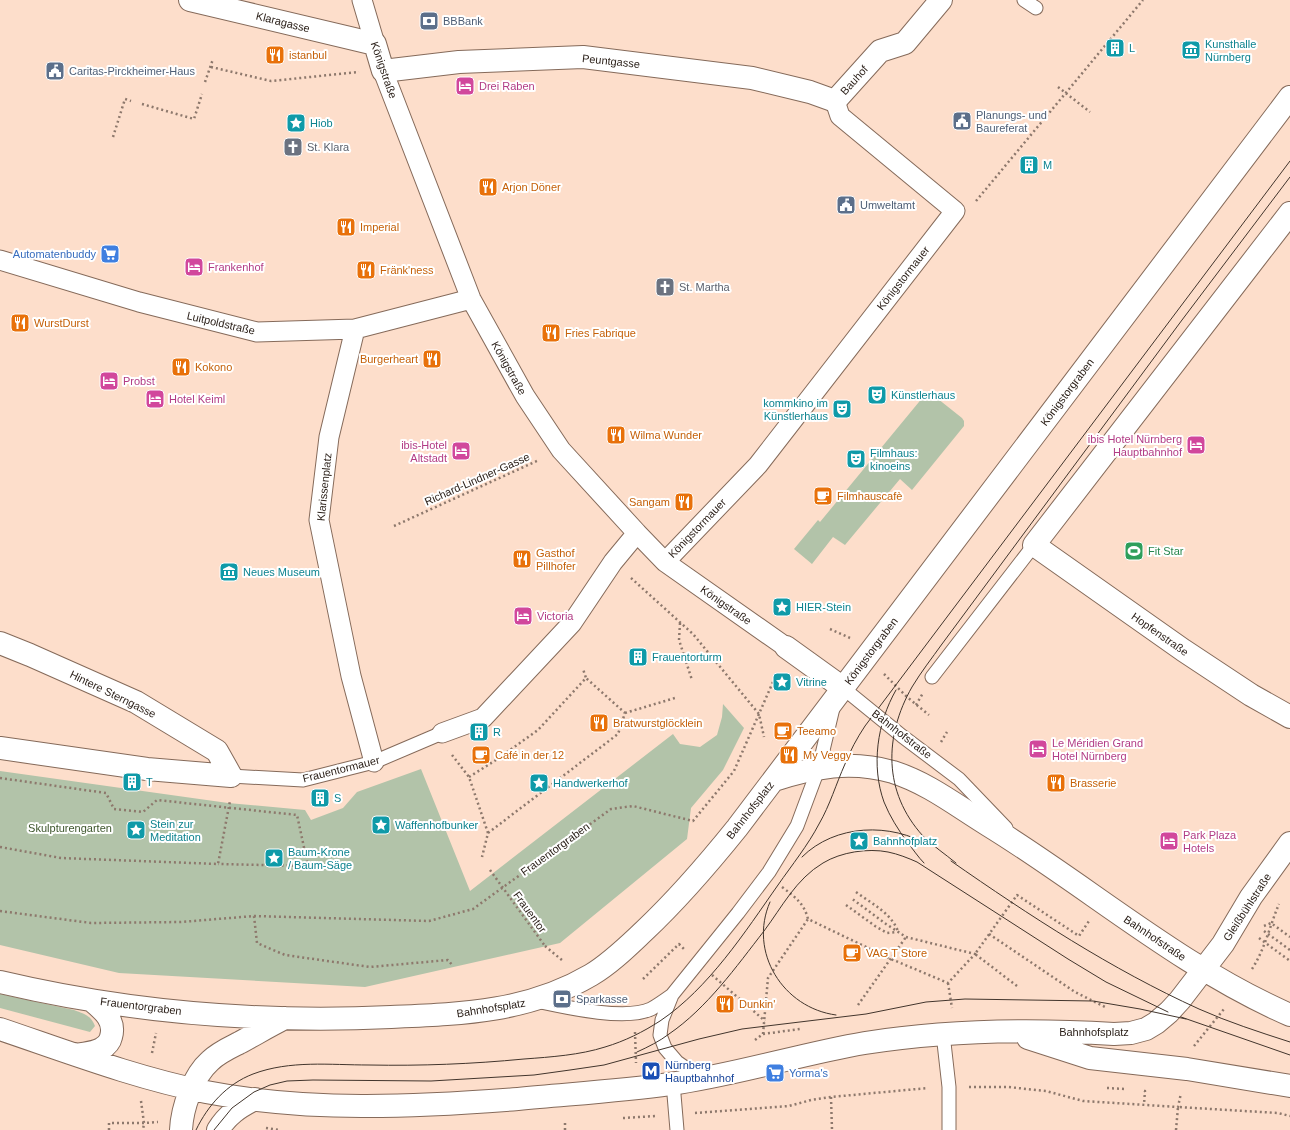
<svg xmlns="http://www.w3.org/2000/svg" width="1290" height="1130" viewBox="0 0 1290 1130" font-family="Arial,sans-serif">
<rect width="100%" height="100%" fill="#fddecb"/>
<path fill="#b2c3a9" d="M 928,391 L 962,418 L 964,421 L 964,426 L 912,490 L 900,479 L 845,545 L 833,537 L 812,564 L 794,549 L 818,520 L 820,522 Z
M 723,704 L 744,728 L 723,770 L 691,808 L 687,839 L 560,943 L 365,987 L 119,973 L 0,945 L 0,771 L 228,803 L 305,810 L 311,820 L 343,808 L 357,792 L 421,769 L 470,891 L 673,734 L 680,744 L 700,747 L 717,735 L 722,717 Z
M 0,994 L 74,1010 C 84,1014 91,1015 95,1026 L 90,1032 L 0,1008 Z"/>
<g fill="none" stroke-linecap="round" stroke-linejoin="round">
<defs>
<path id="service" d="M 1024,0 L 1036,8
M 932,677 L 1034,545
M 843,688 L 902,736 L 959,779 L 1006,828
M 231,776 L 303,780 L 374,762 L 442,733
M 537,1001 C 565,1007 625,1021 651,1009 C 658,1005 665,1000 672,995
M 943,1034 L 949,1087 L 949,1130
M 700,1078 L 677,1062 L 665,1048 L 660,1035 L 662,1020 L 672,995 L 738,913 L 769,872 L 797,826 L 819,767 L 833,708
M 673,1083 L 677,1130"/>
<path id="pedestrian" d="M 362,0 L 375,44
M 383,71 L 471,299 L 525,396 L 561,450 L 637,533 L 665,562 L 786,647
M 0,260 L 139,302 L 257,332 L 355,329 L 471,299
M 355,329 L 329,437 L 319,520 L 351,676 L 374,762
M 665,562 L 758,465 L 955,211 L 840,116 L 835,101
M 442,733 L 483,718 L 572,623 L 613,562 L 637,533"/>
<path id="minor" d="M 190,0 L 375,44 L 383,71 L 459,62 L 583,57 L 752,78 L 810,92 L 835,101 L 880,51 L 905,43 L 941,0
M 1290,213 L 1034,545 L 1183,650 L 1251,695 L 1290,717
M 0,643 L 30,655 L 136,702 L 217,751 L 231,776
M 786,647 L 843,688
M 0,748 L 147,769 L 231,776"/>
<path id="secondary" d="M 774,780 C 815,767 850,760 893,772 C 928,783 957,806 988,825 C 1089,887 1180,967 1290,1015
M 0,982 C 127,1012 261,1023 391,1017 C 462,1014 528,1012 591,975 C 611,963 628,946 644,931 C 678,899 708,864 737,828 L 1290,97
M 0,1029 C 68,1052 136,1078 206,1092 C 309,1112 414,1107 518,1099 C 569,1094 620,1091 670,1084 C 736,1075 800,1054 865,1043 C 947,1030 1032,1029 1114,1034 L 1131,1033 L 1146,1029 L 1156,1023 L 1169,1012 L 1180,1000 L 1223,944 L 1251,897 L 1290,843
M 1028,1038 L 1090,1058 L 1187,1069 L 1290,1086
M 76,1055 C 85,1053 94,1053 101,1049 C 106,1046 110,1042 111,1037 C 116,1020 103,1010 91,1000
M 181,1130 C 182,1108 193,1076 210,1061 C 218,1053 229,1048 239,1043 C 254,1035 269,1026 285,1018
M 218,1130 C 227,1115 239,1107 255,1099"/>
</defs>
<use href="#service" stroke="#856a5a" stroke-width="15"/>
<use href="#pedestrian" stroke="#856a5a" stroke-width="21"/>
<use href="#minor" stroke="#856a5a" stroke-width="24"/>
<use href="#secondary" stroke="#856a5a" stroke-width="24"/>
<path stroke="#8d786c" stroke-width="2.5" stroke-dasharray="2 3" stroke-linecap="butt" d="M 211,67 L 271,81 L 359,72
M 205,82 L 213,59
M 1058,87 L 1090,112
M 142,104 L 194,119 L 202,94
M 113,137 L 125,99 L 131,101
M 976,201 L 1143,0
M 394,526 L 539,460
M 631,578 L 693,634 L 759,714 L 764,737
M 680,623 L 679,640 L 692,680
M 830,629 L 850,638
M 884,674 L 907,697 L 929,715
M 916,705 L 923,693
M 625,713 L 675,698
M 941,742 L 947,732
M 452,755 L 469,777 L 488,833 L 482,857
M 469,777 L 496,760 L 538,730 L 586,678 L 583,669
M 0,778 L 106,793 L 114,809 L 143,812 L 157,800 L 297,815 L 308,866 L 218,864
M 488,833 L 618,734 L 625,713 L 586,678
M 0,847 L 61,858 L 218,864 L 230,801
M 782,887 C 795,897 804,903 808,919 L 891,959 L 948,983 L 975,954 L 906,937 L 886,924 L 851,898
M 856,892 C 872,904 890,912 898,931
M 846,905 L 875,926 L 887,933 L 897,932
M 0,911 L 91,923 L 181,922 L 254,916 L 429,921 L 473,909 L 611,809 L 633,806 L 693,821 L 734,771 L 776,675
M 254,916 L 257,943 L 285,955 L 370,967 L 448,960 L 453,966
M 1264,926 L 1271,923 L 1290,937
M 1264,931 L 1290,950
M 989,934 L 1075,992 L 1105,1007
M 1259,938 L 1290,961
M 545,946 L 563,961
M 1252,969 C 1265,949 1270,925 1279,904
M 712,975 L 765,1021
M 643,979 L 679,944 L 684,949
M 948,983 L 952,1008
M 1017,986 L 975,954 L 1017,895 L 1079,936 L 1089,921
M 858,1005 L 906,937
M 635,1032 L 636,1063
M 763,1034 L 768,978 L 808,919
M 755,1040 L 763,1034 L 800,1029
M 1194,1046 L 1224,1009
M 152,1053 L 156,1033
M 969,1087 L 1008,1087 L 1046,1091 L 1083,1101 L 1178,1107 L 1181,1093
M 1107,1088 L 1125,1089
M 1144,1091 L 1145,1091 L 1144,1104
M 831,1097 L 832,1130
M 141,1101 L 144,1123 L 143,1130
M 695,1113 L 789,1106 L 811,1100 L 831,1097 L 928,1088
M 623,1118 L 656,1116
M 565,1123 L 565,1130
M 266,1128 L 279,1130
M 109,1130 L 109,1123 L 144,1123 L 158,1122
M 1176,1130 L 1178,1107 L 1278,1113 L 1290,1116"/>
<use href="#service" stroke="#fff" stroke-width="13"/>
<use href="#pedestrian" stroke="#fff" stroke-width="19"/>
<use href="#minor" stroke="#fff" stroke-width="22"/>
<use href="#secondary" stroke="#fff" stroke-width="22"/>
<path stroke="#42352c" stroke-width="1" d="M 896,690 C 877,723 871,766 884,802 C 890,817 898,829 907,842 C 913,849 918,857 924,863
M 802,857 C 835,824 891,822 930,846
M 951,861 C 1030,916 1111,969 1199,1009 C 1228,1022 1259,1032 1290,1042
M 956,863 C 945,854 933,846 923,836 C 883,792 884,736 912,687 C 921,672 932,658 942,644 L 1182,320 L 1290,177
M 770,902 C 748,952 783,1008 836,1015
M 1181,1017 L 1290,1055
M 637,1052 C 648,1047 660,1041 669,1034 C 707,1008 736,967 764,931 C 782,907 796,879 823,863 C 841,852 868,848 888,852 C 898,854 908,858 917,862 L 1068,959 L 1106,982 L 1168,1012
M 196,1130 C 208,1105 227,1084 253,1074 C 290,1060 330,1065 369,1065 C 421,1066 472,1064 524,1059 C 551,1057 580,1055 605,1047 C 625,1041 643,1032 660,1021 C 709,988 745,932 778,885 C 792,865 808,845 819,824 C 830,805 836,784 845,764 C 850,751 857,738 865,726 L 1290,161
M 214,1130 L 232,1108 L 254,1092 L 270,1085 L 287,1081 L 313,1080 L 431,1081 L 534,1075 L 570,1070 L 604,1065 L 699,1039 L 742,1029 L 866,1014 L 926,1002 L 965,999 L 1093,1001 L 1140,1009 L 1186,1019"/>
<path stroke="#8d786c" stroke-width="2.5" stroke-dasharray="2 3" stroke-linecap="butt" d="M 490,870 L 545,946"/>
</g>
<defs>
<symbol id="bank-square" viewBox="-11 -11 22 22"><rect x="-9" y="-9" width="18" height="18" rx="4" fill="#5c6f8a" stroke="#fff"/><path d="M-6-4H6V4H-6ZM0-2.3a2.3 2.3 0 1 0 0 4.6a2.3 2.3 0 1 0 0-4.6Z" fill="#fff"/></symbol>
<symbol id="building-square" viewBox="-11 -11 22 22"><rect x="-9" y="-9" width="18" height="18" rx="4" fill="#0f9aa8" stroke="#fff"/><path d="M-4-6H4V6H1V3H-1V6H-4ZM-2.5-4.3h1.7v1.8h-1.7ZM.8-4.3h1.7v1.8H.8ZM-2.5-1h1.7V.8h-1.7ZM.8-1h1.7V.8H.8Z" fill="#fff"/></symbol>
<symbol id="museum-square" viewBox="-11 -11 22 22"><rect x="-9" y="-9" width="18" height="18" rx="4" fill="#0f9aa8" stroke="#fff"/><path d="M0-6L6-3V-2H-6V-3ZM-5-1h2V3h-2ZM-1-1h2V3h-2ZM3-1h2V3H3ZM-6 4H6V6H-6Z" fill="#fff"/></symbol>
<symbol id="restaurant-square" viewBox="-11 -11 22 22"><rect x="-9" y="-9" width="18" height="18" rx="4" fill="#e8710a" stroke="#fff"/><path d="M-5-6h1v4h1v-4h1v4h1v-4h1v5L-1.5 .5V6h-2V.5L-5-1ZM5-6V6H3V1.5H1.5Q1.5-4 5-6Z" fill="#fff"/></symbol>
<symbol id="civic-square" viewBox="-11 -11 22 22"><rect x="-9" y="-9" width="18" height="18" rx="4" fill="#5c6f8a" stroke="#fff"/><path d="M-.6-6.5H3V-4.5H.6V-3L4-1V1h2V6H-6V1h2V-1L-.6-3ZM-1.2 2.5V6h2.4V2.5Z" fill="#fff"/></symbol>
<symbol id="hotel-square" viewBox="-11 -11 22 22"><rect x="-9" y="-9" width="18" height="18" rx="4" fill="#d1479c" stroke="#fff"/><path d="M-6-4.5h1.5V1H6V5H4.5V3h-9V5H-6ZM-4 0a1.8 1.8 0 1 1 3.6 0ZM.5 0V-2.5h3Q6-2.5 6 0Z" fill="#fff"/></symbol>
<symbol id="sight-square" viewBox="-11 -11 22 22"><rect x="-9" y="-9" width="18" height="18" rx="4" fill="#0f9aa8" stroke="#fff"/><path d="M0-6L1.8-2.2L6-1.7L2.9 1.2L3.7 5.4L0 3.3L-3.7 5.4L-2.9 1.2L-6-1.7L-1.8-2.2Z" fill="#fff"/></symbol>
<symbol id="church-square" viewBox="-11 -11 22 22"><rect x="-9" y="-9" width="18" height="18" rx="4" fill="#6b7280" stroke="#fff"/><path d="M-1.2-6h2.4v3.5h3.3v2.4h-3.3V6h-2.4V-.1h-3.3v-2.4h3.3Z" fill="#fff"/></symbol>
<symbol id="supermarket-square" viewBox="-11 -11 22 22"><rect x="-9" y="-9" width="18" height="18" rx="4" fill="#3f7fe0" stroke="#fff"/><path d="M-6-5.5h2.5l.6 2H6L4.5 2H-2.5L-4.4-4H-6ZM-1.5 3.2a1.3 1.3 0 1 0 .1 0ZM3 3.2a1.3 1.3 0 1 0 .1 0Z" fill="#fff"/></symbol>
<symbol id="theatre-square" viewBox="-11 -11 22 22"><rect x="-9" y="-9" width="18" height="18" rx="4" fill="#0f9aa8" stroke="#fff"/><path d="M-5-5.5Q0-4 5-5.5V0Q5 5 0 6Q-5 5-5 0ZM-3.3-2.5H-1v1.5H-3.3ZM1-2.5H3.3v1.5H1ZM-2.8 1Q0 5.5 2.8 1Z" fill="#fff"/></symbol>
<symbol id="cafe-square" viewBox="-11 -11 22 22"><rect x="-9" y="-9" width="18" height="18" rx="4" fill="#e8710a" stroke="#fff"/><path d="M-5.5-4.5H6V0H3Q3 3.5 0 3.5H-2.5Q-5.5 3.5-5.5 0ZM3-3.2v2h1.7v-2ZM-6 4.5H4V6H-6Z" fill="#fff"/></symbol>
<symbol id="stadium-square" viewBox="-11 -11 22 22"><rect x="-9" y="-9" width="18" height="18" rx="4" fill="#2e9e5b" stroke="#fff"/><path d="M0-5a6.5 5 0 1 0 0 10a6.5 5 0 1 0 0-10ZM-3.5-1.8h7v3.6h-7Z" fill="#fff"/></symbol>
<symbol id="metro-square" viewBox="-11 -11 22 22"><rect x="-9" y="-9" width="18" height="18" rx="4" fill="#1a4fb4" stroke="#fff"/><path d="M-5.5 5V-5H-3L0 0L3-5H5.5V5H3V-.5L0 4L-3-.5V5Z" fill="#fff"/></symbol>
</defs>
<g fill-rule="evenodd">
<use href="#bank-square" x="418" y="10" width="22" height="22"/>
<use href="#building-square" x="1104" y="37" width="22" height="22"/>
<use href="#museum-square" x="1180" y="39" width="22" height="22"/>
<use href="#restaurant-square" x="264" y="44" width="22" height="22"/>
<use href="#civic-square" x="44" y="60" width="22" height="22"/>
<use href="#hotel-square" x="454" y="75" width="22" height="22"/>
<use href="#civic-square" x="951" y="110" width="22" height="22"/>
<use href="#sight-square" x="285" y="112" width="22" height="22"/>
<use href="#church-square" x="282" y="136" width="22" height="22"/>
<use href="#building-square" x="1018" y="154" width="22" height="22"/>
<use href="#restaurant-square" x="477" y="176" width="22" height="22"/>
<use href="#civic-square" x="835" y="194" width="22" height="22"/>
<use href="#restaurant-square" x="335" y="216" width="22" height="22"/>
<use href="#supermarket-square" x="99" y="243" width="22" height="22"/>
<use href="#hotel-square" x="183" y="256" width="22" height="22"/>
<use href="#restaurant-square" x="355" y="259" width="22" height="22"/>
<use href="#church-square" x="654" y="276" width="22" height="22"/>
<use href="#restaurant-square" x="9" y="312" width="22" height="22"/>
<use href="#restaurant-square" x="540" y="322" width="22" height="22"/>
<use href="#restaurant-square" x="421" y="348" width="22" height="22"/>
<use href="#restaurant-square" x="170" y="356" width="22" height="22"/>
<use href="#hotel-square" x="98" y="370" width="22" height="22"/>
<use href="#theatre-square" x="866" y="384" width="22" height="22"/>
<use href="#hotel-square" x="144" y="388" width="22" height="22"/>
<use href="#theatre-square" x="831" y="398" width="22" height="22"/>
<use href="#restaurant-square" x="605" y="424" width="22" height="22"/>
<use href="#hotel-square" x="1185" y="434" width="22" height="22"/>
<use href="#hotel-square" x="450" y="440" width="22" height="22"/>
<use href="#theatre-square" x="845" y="448" width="22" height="22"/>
<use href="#cafe-square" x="812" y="485" width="22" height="22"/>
<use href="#restaurant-square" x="673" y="491" width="22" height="22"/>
<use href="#stadium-square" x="1123" y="540" width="22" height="22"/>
<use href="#restaurant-square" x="511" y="548" width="22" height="22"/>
<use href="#museum-square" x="218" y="561" width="22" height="22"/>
<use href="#sight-square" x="771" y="596" width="22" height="22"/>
<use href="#hotel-square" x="512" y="605" width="22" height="22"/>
<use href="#building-square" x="627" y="646" width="22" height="22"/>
<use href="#sight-square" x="771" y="671" width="22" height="22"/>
<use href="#restaurant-square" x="588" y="712" width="22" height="22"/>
<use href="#cafe-square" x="772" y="720" width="22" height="22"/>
<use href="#building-square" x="468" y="721" width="22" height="22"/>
<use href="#hotel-square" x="1027" y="738" width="22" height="22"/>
<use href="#cafe-square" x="470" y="744" width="22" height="22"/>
<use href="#restaurant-square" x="778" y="744" width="22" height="22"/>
<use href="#building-square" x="121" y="771" width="22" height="22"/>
<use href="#sight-square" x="528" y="772" width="22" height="22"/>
<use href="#restaurant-square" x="1045" y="772" width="22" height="22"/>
<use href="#building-square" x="309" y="787" width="22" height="22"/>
<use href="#sight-square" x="370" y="814" width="22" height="22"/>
<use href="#sight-square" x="125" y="819" width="22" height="22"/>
<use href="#sight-square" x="848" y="830" width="22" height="22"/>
<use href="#hotel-square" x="1158" y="830" width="22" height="22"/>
<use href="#sight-square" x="263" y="847" width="22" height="22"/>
<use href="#cafe-square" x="841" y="942" width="22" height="22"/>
<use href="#bank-square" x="551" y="988" width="22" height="22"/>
<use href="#restaurant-square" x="714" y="993" width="22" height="22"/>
<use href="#metro-square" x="640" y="1060" width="22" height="22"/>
<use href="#supermarket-square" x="764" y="1062" width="22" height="22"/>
</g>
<g text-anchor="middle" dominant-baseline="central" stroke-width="4" stroke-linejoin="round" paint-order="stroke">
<g font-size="11" fill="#4e5e75" stroke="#fff" text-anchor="start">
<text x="443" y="21">BBBank</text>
<text x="69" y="71">Caritas-Pirckheimer-Haus</text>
<text x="976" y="115">Planungs- und<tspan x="976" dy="13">Baureferat</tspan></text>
<text x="860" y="205">Umweltamt</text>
<text x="576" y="999">Sparkasse</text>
</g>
<g font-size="11" fill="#281d16" stroke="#fff">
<text transform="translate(283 22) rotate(14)">Klaragasse</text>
<text transform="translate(611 61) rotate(6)">Peuntgasse</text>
<text transform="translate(384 70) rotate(71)">Königstraße</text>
<text transform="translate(854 80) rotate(-48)">Bauhof</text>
<text transform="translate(903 278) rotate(-52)">Königstormauer</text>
<text transform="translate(221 323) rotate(13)">Luitpoldstraße</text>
<text transform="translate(509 368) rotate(61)">Königstraße</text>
<text transform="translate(1067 392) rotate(-53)">Königstorgraben</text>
<text transform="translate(477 479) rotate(-24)">Richard-Lindner-Gasse</text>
<text transform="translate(324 487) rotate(-84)">Klarissenplatz</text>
<text transform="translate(697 528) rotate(-46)">Königstormauer</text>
<text transform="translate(726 605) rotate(35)">Königstraße</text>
<text transform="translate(1160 634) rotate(35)">Hopfenstraße</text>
<text transform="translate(871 651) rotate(-53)">Königstorgraben</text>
<text transform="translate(113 694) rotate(26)">Hintere Sterngasse</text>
<text transform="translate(902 734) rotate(38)">Bahnhofstraße</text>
<text transform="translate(341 769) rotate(-14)">Frauentormauer</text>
<text transform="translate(750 810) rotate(-52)">Bahnhofsplatz</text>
<text transform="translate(555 849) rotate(-36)">Frauentorgraben</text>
<text transform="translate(1247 907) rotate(-57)">Gleißbühlstraße</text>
<text transform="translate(530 912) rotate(54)">Frauentor</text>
<text transform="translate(1155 938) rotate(34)">Bahnhofstraße</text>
<text transform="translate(141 1006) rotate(7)">Frauentorgraben</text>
<text transform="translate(491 1008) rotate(-9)">Bahnhofsplatz</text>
<text x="1094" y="1032">Bahnhofsplatz</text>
</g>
<g font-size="11" fill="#0d838f" stroke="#fff" text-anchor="start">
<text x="1205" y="44">Kunsthalle<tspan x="1205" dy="13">Nürnberg</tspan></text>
<text x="1129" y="48">L</text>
<text x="310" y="123">Hiob</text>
<text x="1043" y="165">M</text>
<text x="891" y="395">Künstlerhaus</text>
<text x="828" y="403" text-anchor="end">kommkino im<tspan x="828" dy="13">Künstlerhaus</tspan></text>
<text x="870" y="453">Filmhaus:<tspan x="870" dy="13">kinoeins</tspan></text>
<text x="243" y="572">Neues Museum</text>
<text x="796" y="607">HIER-Stein</text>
<text x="652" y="657">Frauentorturm</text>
<text x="796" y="682">Vitrine</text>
<text x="493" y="732">R</text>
<text x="146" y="782">T</text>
<text x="553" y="783">Handwerkerhof</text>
<text x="334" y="798">S</text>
<text x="150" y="824">Stein zur<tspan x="150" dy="13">Meditation</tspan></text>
<text x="395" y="825">Waffenhofbunker</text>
<text x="873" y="841">Bahnhofplatz</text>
<text x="288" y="852">Baum-Krone<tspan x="288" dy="13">/ Baum-Säge</tspan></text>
</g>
<g font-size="11" fill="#c56008" stroke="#fff" text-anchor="start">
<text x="289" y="55">istanbul</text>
<text x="502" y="187">Arjon Döner</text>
<text x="360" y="227">Imperial</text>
<text x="380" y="270">Fränk'ness</text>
<text x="34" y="323">WurstDurst</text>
<text x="565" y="333">Fries Fabrique</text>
<text x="418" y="359" text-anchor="end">Burgerheart</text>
<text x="195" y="367">Kokono</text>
<text x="630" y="435">Wilma Wunder</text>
<text x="837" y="496">Filmhauscafè</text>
<text x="670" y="502" text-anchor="end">Sangam</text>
<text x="536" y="553">Gasthof<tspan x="536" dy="13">Pillhofer</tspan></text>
<text x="613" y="723">Bratwurstglöcklein</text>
<text x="797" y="731">Teeamo</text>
<text x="495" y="755">Café in der 12</text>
<text x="803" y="755">My Veggy</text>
<text x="1070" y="783">Brasserie</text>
<text x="866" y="953">VAG T Store</text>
<text x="739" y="1004">Dunkin'</text>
</g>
<g font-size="11" fill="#b23c85" stroke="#fff" text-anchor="start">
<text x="479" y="86">Drei Raben</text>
<text x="208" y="267">Frankenhof</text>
<text x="123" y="381">Probst</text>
<text x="169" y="399">Hotel Keiml</text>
<text x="1182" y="439" text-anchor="end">ibis Hotel Nürnberg<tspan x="1182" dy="13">Hauptbahnhof</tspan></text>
<text x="447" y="445" text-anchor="end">ibis-Hotel<tspan x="447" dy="13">Altstadt</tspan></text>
<text x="537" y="616">Victoria</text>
<text x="1052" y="743">Le Méridien Grand<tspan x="1052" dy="13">Hotel Nürnberg</tspan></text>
<text x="1183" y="835">Park Plaza<tspan x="1183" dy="13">Hotels</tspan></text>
</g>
<g font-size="11" fill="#5b616d" stroke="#fff" text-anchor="start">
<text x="307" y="147">St. Klara</text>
<text x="679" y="287">St. Martha</text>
</g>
<g font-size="11" fill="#366cbe" stroke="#fff" text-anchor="end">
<text x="96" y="254">Automatenbuddy</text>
<text x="789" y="1073" text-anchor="start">Yorma's</text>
</g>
<g font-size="11" fill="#27864d" stroke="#fff" text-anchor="start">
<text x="1148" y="551">Fit Star</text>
</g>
<g font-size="11" fill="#3c552b" stroke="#fff">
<text x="70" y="828">Skulpturengarten</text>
</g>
<g font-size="11" fill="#164399" stroke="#fff" text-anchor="start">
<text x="665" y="1065">Nürnberg<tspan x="665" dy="13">Hauptbahnhof</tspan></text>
</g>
</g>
</svg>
